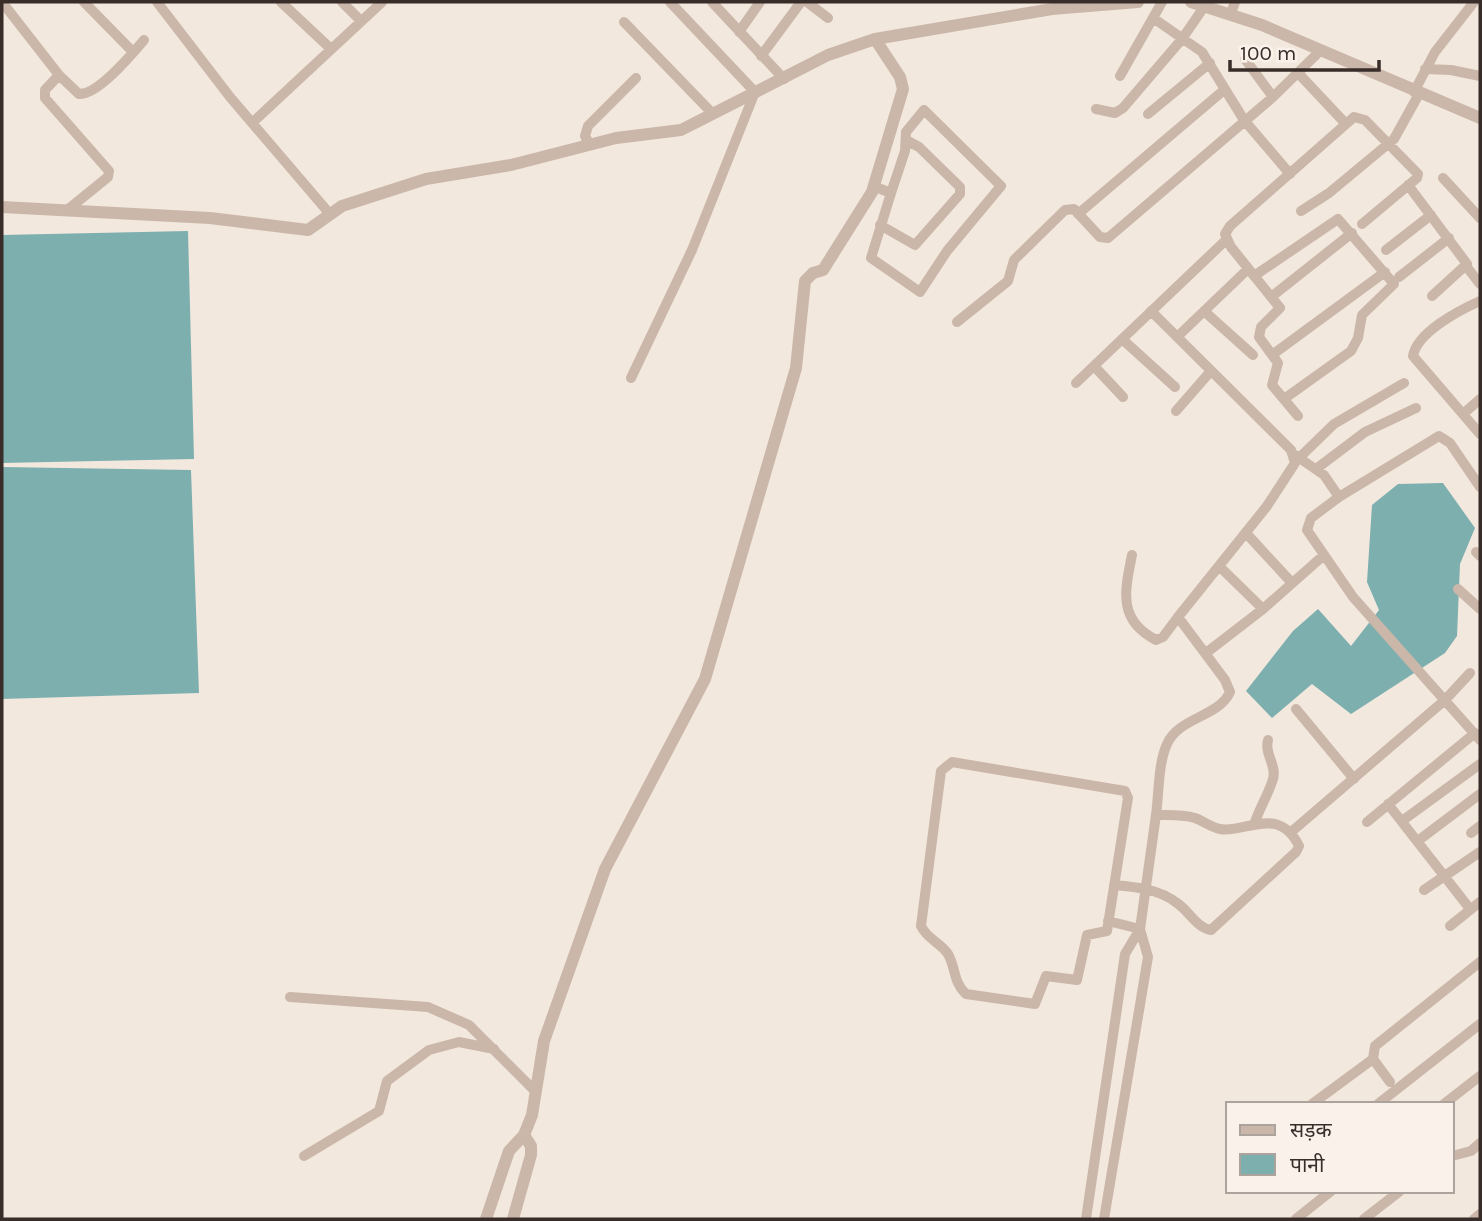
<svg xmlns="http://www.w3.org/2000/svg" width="1482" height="1221" viewBox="0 0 1482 1221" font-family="Karla,'Noto Sans Devanagari',sans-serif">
<rect width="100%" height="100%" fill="#f2e8de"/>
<path fill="#7dafaf" d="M 188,231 L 194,459 L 2,463 L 2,235 Z
M 2,467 L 191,470 L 199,693 L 2,699 Z
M 1443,483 L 1475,528 L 1460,564 L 1457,636 L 1445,653 L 1351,714 L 1312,684 L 1272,718 L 1246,691 L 1293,631 L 1318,609 L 1351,646 L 1379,610 L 1367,582 L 1372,505 L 1398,484 Z"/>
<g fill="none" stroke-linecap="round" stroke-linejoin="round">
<path stroke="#cbb7a9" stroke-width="10" d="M 2,2 L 59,75 L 79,94 C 98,95 132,54 144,40
M 84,2 L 133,52
M 157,2 L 230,97 L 329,213
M 281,2 L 331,49
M 342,2 L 361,21
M 712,2 L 784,79
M 807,2 L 828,18
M 1231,13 L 1235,2
M 1153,18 L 1202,52 L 1244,120 L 1290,174
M 624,22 L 713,114
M 739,32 L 760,2
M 761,56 L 801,2
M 1245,59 L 1273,97
M 1425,69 L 1451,70 L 1480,76
M 1299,74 L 1346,124 L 1354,117 L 1365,120 L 1418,174 L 1417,178 L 1362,224
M 59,75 L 45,90 L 45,98 L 109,171 L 108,177 L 66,211
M 1120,76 L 1162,2
M 1414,92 L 1435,52 L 1474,2
M 1096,109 L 1115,113 L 1123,108 L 1182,39 L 1206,4
M 1148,114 L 1210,63
M 253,122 L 382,2
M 590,145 L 585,136 L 588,126 L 636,78
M 1443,178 L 1480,218
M 1408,185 L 1467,264 L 1432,296
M 873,186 L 891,193 L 905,151 L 906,132 L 924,110 L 1001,186 L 947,251 L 920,292 L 871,258 L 891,193
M 1301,211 L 1329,193 L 1394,139 L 1419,94
M 1078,214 L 1224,90
M 880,225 L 915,245 L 960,194 L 960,187 L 919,147 L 906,140
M 1386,250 L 1431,215
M 1466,266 L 1480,284
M 1254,276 L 1338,219 L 1394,284 L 1362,315 L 1358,338 L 1351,351 L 1284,399
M 1399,277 L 1449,238
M 1271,297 L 1352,233
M 1480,301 C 1460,310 1417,332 1413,356 L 1480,434
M 1151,311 L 1291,450 L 1295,463 L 1267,506 L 1178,617 L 1225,680 L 1230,692 C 1219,717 1179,717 1167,744 C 1158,764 1159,793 1156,815
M 1204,311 L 1253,355
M 957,322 L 1008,281 L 1014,260 L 1065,210 L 1074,209 L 1100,237 L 1108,238 L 1273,97 L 1319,52
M 1177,337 L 1248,269
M 1122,339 L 1175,387
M 1272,355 L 1385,272
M 1094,366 L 1123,397
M 631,378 L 692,250 L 755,92 L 670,2
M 1076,383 L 1226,240
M 1176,411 L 1210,372
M 1463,414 L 1480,399
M 1298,416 L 1272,385 L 1278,363 L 1259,337 L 1261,327 L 1280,308 L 1231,247 L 1225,234 L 1230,226 L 1346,124
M 1295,455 L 1324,475 L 1339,497
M 1299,458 L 1334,424 L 1404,383
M 1316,469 L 1365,432 L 1416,408
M 1480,487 L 1450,443 L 1439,436 L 1339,497 L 1311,518 L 1307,530 L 1353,597 L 1480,740
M 1246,533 L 1292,583
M 1476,552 L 1480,556
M 1132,555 C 1125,590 1117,620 1156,640 L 1163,637 L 1178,617
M 1220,567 L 1263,609
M 1458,589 L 1480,609
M 1206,653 L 1263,609 L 1324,555
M 1296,709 L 1354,779
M 952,762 L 1125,791 L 1128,798 L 1107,931 L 1087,935 L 1077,980 L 1046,976 L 1035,1004 L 966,994 C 953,982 956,968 948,954 C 941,943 927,939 921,926 L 941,771 Z
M 1388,804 L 1470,909
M 1402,821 L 1480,764
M 1255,822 C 1260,807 1269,793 1273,779 C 1277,765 1264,754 1268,740
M 1367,822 L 1475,733
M 1290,833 L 1445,700 L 1470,673
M 1471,833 L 1480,826
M 1419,840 L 1480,794
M 1424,890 L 1480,852
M 1108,921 L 1140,929
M 1450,926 L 1480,902
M 290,997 L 428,1007 L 469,1025 L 535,1091
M 1390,1082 L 1373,1059 L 1375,1046 L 1480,962
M 1312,1104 L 1373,1059
M 1378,1104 L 1480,1024
M 1444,1104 L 1480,1076
M 304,1156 L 379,1111 L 387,1081 L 429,1050 L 459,1042 L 494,1049
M 1452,1156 L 1471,1151 L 1480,1143
M 1086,1219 L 1125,954 L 1140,929 L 1156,815 C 1168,815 1182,814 1195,818 C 1203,821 1211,827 1220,829 C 1245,834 1278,804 1299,846 L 1296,852 L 1211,930 C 1197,928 1189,911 1177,903 C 1159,889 1137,887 1114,885
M 1104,1219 L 1148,957 L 1140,929
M 1296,1219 L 1331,1191
M 1364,1219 L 1400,1191
M 1474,1219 L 1480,1214"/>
<path stroke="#cbb7a9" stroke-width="12" d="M 1191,2 L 1262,25 L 1480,118
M 2,207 L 210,218 L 308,230 L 342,206 L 426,179 L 511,165 L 616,138 L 681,130 L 828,55 L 875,39 L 1052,9 L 1138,2
M 486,1219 L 509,1151 L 524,1135 L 532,1115 L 544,1041 L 605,869 L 705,679 L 796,368 L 805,281 L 813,273 L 823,270 L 872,192 L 903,89 L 900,77 L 875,39
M 513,1219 L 531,1155 L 531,1146 L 524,1135"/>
</g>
<rect width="1482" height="1221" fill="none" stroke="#382d29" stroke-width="7"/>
<rect x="1226" y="1102" width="228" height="91" fill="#faf2ea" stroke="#aca39d" stroke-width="2"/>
<rect x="1240" y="1125" width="35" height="10" fill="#cbb7a9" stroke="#aca39d" stroke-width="2"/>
<text x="1290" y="1137" font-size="21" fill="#382d29">सड़क</text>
<rect x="1240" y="1154" width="35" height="21" fill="#7dafaf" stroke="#aca39d" stroke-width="2"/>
<text x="1290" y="1172" font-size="21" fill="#382d29">पानी</text>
<path d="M1230 60v10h149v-10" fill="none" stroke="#382d29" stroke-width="3.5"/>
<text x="1240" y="60" font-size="21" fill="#382d29" stroke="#faf2ea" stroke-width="5" paint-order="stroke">100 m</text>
</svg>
